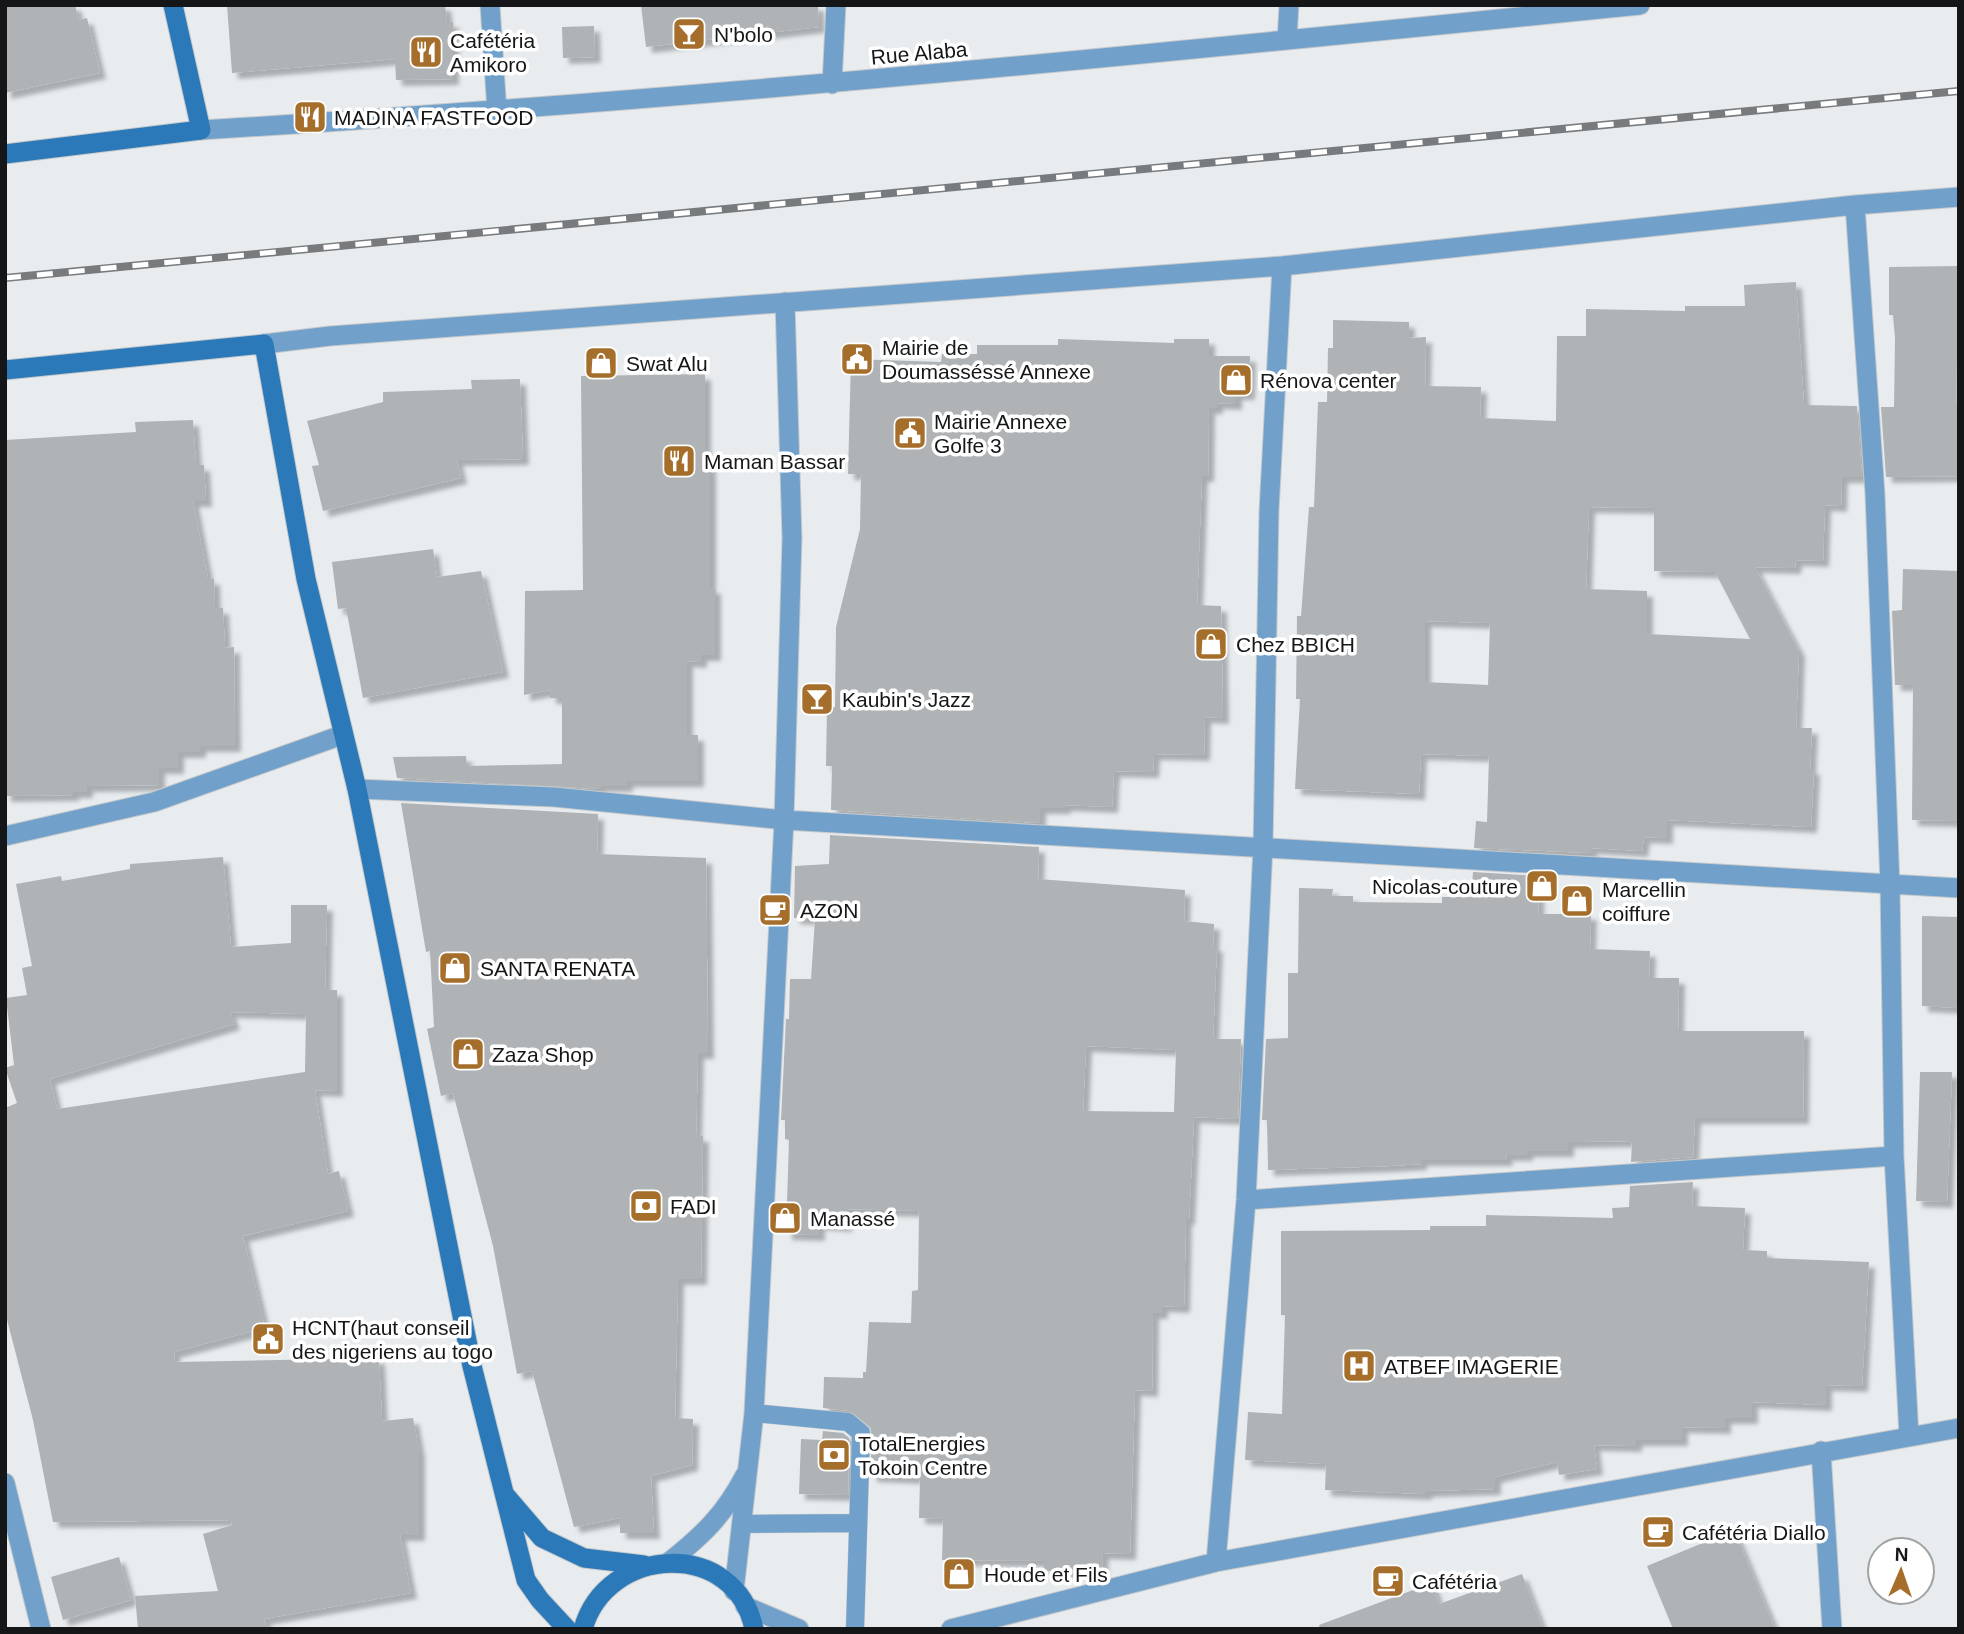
<svg xmlns="http://www.w3.org/2000/svg" width="1964" height="1634" viewBox="0 0 1964 1634" font-family="Arial,sans-serif">
<defs>
<filter id="shadow"><feDropShadow dx="6" dy="6" stdDeviation="2" flood-color="#0004"/></filter>
</defs>
<rect width="100%" height="100%" fill="#e8ecef"/>
<path fill="#afb3b6" fill-rule="evenodd" filter="url(#shadow)" d="M 5,5 L 75,5 L 79,20 L 87,18 L 100,73 L 5,93 Z
M 227,5 L 445,5 L 447,22 L 453,22 L 453,79 L 396,80 L 395,59 L 232,73 Z
M 641,5 L 818,5 L 819,27 L 646,47 Z
M 594,26 L 595,57 L 563,58 L 562,27 Z
M 1959,266 L 1956,404 L 1959,404 L 1959,476 L 1886,477 L 1881,407 L 1894,407 L 1895,339 L 1893,315 L 1889,315 L 1889,267 Z
M 1796,282 L 1804,405 L 1857,406 L 1862,477 L 1842,477 L 1841,506 L 1825,505 L 1823,561 L 1796,560 L 1795,568 L 1755,567 L 1799,651 L 1796,728 L 1812,728 L 1810,769 L 1814,769 L 1811,827 L 1667,820 L 1667,838 L 1644,837 L 1642,851 L 1591,848 L 1591,853 L 1474,848 L 1476,821 L 1487,822 L 1489,756 L 1421,754 L 1419,794 L 1295,789 L 1300,699 L 1296,699 L 1297,616 L 1301,616 L 1309,507 L 1314,507 L 1318,402 L 1327,402 L 1328,348 L 1333,348 L 1333,320 L 1409,322 L 1409,338 L 1426,337 L 1425,386 L 1481,387 L 1480,418 L 1556,421 L 1557,336 L 1586,336 L 1586,309 L 1685,311 L 1685,306 L 1745,306 L 1744,285 ZM 1589,507 L 1654,508 L 1654,571 L 1715,572 L 1750,639 L 1647,634 L 1647,591 L 1586,589 ZM 1425,621 L 1490,623 L 1488,685 L 1425,682 Z
M 1058,339 L 1174,343 L 1174,339 L 1209,339 L 1209,356 L 1250,356 L 1249,394 L 1236,394 L 1236,404 L 1217,403 L 1217,408 L 1209,408 L 1208,476 L 1202,476 L 1197,605 L 1221,606 L 1223,718 L 1205,717 L 1204,755 L 1154,754 L 1153,772 L 1114,771 L 1112,807 L 1065,805 L 1065,808 L 1040,808 L 1040,823 L 831,810 L 832,766 L 826,766 L 827,707 L 835,707 L 836,627 L 860,529 L 861,474 L 848,474 L 851,359 L 941,362 L 942,354 L 977,354 L 977,345 L 1058,345 Z
M 705,374 L 705,452 L 710,452 L 710,588 L 715,588 L 715,655 L 701,655 L 701,662 L 687,661 L 687,735 L 698,735 L 698,781 L 627,781 L 627,786 L 599,786 L 599,789 L 397,778 L 393,757 L 466,756 L 467,766 L 562,764 L 562,698 L 550,698 L 550,690 L 524,695 L 525,591 L 583,590 L 581,376 Z
M 520,379 L 523,459 L 457,460 L 461,478 L 323,511 L 312,466 L 319,465 L 307,421 L 383,402 L 383,392 L 472,389 L 471,380 Z
M 193,420 L 196,465 L 204,465 L 206,501 L 193,501 L 208,579 L 214,579 L 215,608 L 223,608 L 225,648 L 234,647 L 235,746 L 200,746 L 200,752 L 178,752 L 178,768 L 159,768 L 159,785 L 87,786 L 87,792 L 73,792 L 73,795 L 5,796 L 5,440 L 136,432 L 135,422 Z
M 433,549 L 437,577 L 481,571 L 503,672 L 363,698 L 346,608 L 338,609 L 332,562 Z
M 1903,569 L 1959,571 L 1959,821 L 1912,820 L 1913,685 L 1895,685 L 1892,611 L 1902,610 Z
M 401,803 L 598,814 L 597,854 L 706,858 L 708,1053 L 698,1053 L 696,1136 L 703,1136 L 701,1279 L 678,1279 L 675,1418 L 693,1419 L 692,1465 L 651,1476 L 654,1533 L 620,1533 L 620,1518 L 574,1527 L 532,1371 L 517,1374 L 493,1246 L 453,1093 L 441,1096 L 427,1029 L 434,1027 L 430,951 L 426,952 Z
M 830,835 L 1039,847 L 1038,879 L 1185,890 L 1184,921 L 1214,924 L 1213,946 L 1217,946 L 1213,1039 L 1241,1039 L 1238,1119 L 1194,1117 L 1189,1219 L 1186,1219 L 1184,1307 L 1162,1306 L 1162,1313 L 1153,1313 L 1152,1391 L 1135,1390 L 1130,1554 L 1103,1553 L 1102,1572 L 1044,1571 L 1044,1561 L 942,1560 L 943,1519 L 919,1518 L 920,1478 L 871,1476 L 871,1428 L 850,1411 L 823,1408 L 824,1377 L 863,1378 L 863,1372 L 866,1372 L 869,1322 L 911,1323 L 912,1291 L 918,1290 L 919,1211 L 847,1209 L 846,1226 L 819,1224 L 819,1235 L 786,1234 L 789,1140 L 785,1139 L 785,1120 L 781,1120 L 786,1019 L 789,1019 L 790,979 L 811,979 L 815,919 L 794,918 L 795,866 L 829,864 ZM 1086,1046 L 1176,1050 L 1174,1112 L 1083,1111 Z
M 223,857 L 231,947 L 291,943 L 291,905 L 327,905 L 325,990 L 337,990 L 337,1091 L 315,1090 L 328,1174 L 339,1171 L 348,1211 L 243,1236 L 265,1328 L 174,1352 L 175,1362 L 379,1358 L 382,1421 L 413,1418 L 419,1451 L 419,1535 L 400,1535 L 411,1593 L 264,1619 L 267,1629 L 138,1629 L 135,1596 L 218,1591 L 203,1534 L 232,1525 L 231,1520 L 53,1522 L 33,1420 L 5,1312 L 5,1108 L 17,1103 L 5,1068 L 14,1065 L 6,998 L 27,995 L 22,968 L 32,966 L 16,884 L 61,876 L 62,881 L 130,869 L 130,864 ZM 230,1012 L 306,1014 L 305,1072 L 57,1109 L 50,1079 L 234,1024 Z
M 1473,872 L 1539,876 L 1538,914 L 1591,914 L 1590,949 L 1650,951 L 1649,978 L 1679,978 L 1678,1031 L 1804,1031 L 1803,1118 L 1695,1118 L 1693,1157 L 1631,1162 L 1632,1141 L 1568,1142 L 1568,1151 L 1527,1151 L 1527,1155 L 1506,1155 L 1507,1160 L 1421,1160 L 1421,1164 L 1390,1166 L 1268,1170 L 1267,1120 L 1262,1120 L 1266,1039 L 1288,1038 L 1288,973 L 1298,973 L 1299,888 L 1333,889 L 1332,896 L 1353,896 L 1353,902 L 1442,903 L 1442,897 L 1471,897 Z
M 1922,916 L 1959,917 L 1959,1008 L 1922,1006 Z
M 1920,1072 L 1952,1072 L 1947,1202 L 1916,1201 Z
M 1693,1182 L 1692,1206 L 1745,1208 L 1743,1250 L 1767,1251 L 1767,1258 L 1869,1262 L 1862,1386 L 1826,1385 L 1826,1405 L 1752,1402 L 1752,1418 L 1725,1418 L 1725,1428 L 1682,1427 L 1682,1440 L 1636,1440 L 1636,1446 L 1594,1445 L 1597,1469 L 1559,1475 L 1557,1462 L 1495,1477 L 1495,1489 L 1426,1491 L 1426,1494 L 1325,1490 L 1326,1464 L 1245,1460 L 1248,1412 L 1282,1414 L 1285,1315 L 1281,1315 L 1281,1231 L 1430,1230 L 1430,1226 L 1486,1226 L 1486,1215 L 1613,1218 L 1612,1208 L 1629,1207 L 1630,1186 Z
M 823,1431 L 843,1433 L 849,1438 L 848,1495 L 799,1494 L 801,1439 L 822,1440 Z
M 1734,1530 L 1775,1629 L 1673,1629 L 1647,1566 Z
M 119,1557 L 131,1600 L 63,1620 L 51,1577 Z
M 1522,1574 L 1543,1629 L 1320,1629 L 1319,1625 L 1432,1583 L 1439,1604 Z"/>
<g fill="none" stroke-linecap="round" stroke-linejoin="round">
<defs>
<path id="service" d="M 754,1413 L 848,1422 L 861,1433 L 855,1629
M 743,1524 L 857,1523"/>
<path id="minor" d="M 490,5 L 497,112
M 1287,40 L 1289,5
M 832,84 L 836,5
M 201,130 C 682,101 1161,53 1640,5
M 1855,205 L 1875,494 L 1890,885 L 1894,1156 L 1909,1436
M 264,344 L 330,336 L 1282,266 L 1855,205 L 1959,197
M 357,789 L 554,797 L 784,820 L 1959,888
M 5,836 L 154,802 L 342,735
M 1246,1200 L 1894,1156
M 1821,1451 L 1832,1629
M 5,1483 L 41,1629
M 669,1562 C 703,1535 725,1514 745,1475
M 1216,1562 L 1246,1200 L 1263,846 L 1269,511 L 1282,266
M 734,1591 L 754,1413 L 784,820 L 792,538 L 785,302
M 745,1606 L 799,1629
M 951,1629 L 1216,1562 L 1959,1428"/>
<path id="secondary" d="M 5,154 L 201,130 L 173,5
M 5,370 L 264,344 L 306,579 L 357,789 L 472,1366 L 526,1580 L 540,1600 L 567,1629
M 506,1496 L 542,1538 L 584,1558 L 644,1565
M 583,1629 C 607,1544 736,1539 754,1629"/>
</defs>
<use href="#service" stroke="#c6cacc" stroke-width="19"/>
<use href="#minor" stroke="#c6cacc" stroke-width="21"/>
<use href="#secondary" stroke="#c6cacc" stroke-width="21"/>
<use href="#service" stroke="#71a0cb" stroke-width="18"/>
<use href="#minor" stroke="#71a0cb" stroke-width="19"/>
<use href="#secondary" stroke="#2b79b8" stroke-width="19"/>
<defs>
<path id="rail" d="M 5,278 L 1959,91"/>
</defs>
<use href="#rail" stroke="#787b7d" stroke-width="8"/>
<use href="#rail" stroke="#fff" stroke-width="5" stroke-dasharray="16" stroke-linecap="butt"/>
</g>
<defs>
<symbol id="bar-square" viewBox="-11 -11 22 22"><rect x="-9" y="-9" width="18" height="18" rx="4" fill="#a66e2b" stroke="#fff"/><path d="M-6-5H6L.8 .8V4.5H3.5V6h-7V4.5H-.8V.8Z" fill="#fff"/></symbol>
<symbol id="restaurant-square" viewBox="-11 -11 22 22"><rect x="-9" y="-9" width="18" height="18" rx="4" fill="#a66e2b" stroke="#fff"/><path d="M-5-6h1v4h1v-4h1v4h1v-4h1v5L-1.5 .5V6h-2V.5L-5-1ZM5-6V6H3V1.5H1.5Q1.5-4 5-6Z" fill="#fff"/></symbol>
<symbol id="civic-square" viewBox="-11 -11 22 22"><rect x="-9" y="-9" width="18" height="18" rx="4" fill="#a66e2b" stroke="#fff"/><path d="M-.6-6.5H3V-4.5H.6V-3L4-1V1h2V6H-6V1h2V-1L-.6-3ZM-1.2 2.5V6h2.4V2.5Z" fill="#fff"/></symbol>
<symbol id="shop-square" viewBox="-11 -11 22 22"><rect x="-9" y="-9" width="18" height="18" rx="4" fill="#a66e2b" stroke="#fff"/><path d="M-5-2.5h2.3a2.7 3.5 0 0 1 5.4 0H5L5.5 6h-11ZM-1.5-2.5h3a1.5 2.3 0 0 0-3 0Z" fill="#fff"/></symbol>
<symbol id="cafe-square" viewBox="-11 -11 22 22"><rect x="-9" y="-9" width="18" height="18" rx="4" fill="#a66e2b" stroke="#fff"/><path d="M-5.5-4.5H6V0H3Q3 3.5 0 3.5H-2.5Q-5.5 3.5-5.5 0ZM3-3.2v2h1.7v-2ZM-6 4.5H4V6H-6Z" fill="#fff"/></symbol>
<symbol id="bank-square" viewBox="-11 -11 22 22"><rect x="-9" y="-9" width="18" height="18" rx="4" fill="#a66e2b" stroke="#fff"/><path d="M-6-4H6V4H-6ZM0-2.3a2.3 2.3 0 1 0 0 4.6a2.3 2.3 0 1 0 0-4.6Z" fill="#fff"/></symbol>
<symbol id="hospital-square" viewBox="-11 -11 22 22"><rect x="-9" y="-9" width="18" height="18" rx="4" fill="#a66e2b" stroke="#fff"/><path d="M-5-5h3v3.5h4V-5h3V5h-3V1.5h-4V5h-3Z" fill="#fff"/></symbol>
</defs>
<g fill-rule="evenodd">
<use href="#bar-square" x="670" y="15" width="38" height="38"/>
<use href="#restaurant-square" x="407" y="33" width="38" height="38"/>
<use href="#restaurant-square" x="291" y="98" width="38" height="38"/>
<use href="#civic-square" x="838" y="340" width="38" height="38"/>
<use href="#shop-square" x="582" y="344" width="38" height="38"/>
<use href="#shop-square" x="1217" y="361" width="38" height="38"/>
<use href="#civic-square" x="891" y="414" width="38" height="38"/>
<use href="#restaurant-square" x="660" y="442" width="38" height="38"/>
<use href="#shop-square" x="1192" y="625" width="38" height="38"/>
<use href="#bar-square" x="798" y="680" width="38" height="38"/>
<use href="#shop-square" x="1523" y="867" width="38" height="38"/>
<use href="#shop-square" x="1558" y="882" width="38" height="38"/>
<use href="#cafe-square" x="756" y="891" width="38" height="38"/>
<use href="#shop-square" x="436" y="949" width="38" height="38"/>
<use href="#shop-square" x="449" y="1035" width="38" height="38"/>
<use href="#bank-square" x="627" y="1187" width="38" height="38"/>
<use href="#shop-square" x="766" y="1199" width="38" height="38"/>
<use href="#civic-square" x="249" y="1320" width="38" height="38"/>
<use href="#hospital-square" x="1340" y="1347" width="38" height="38"/>
<use href="#bank-square" x="815" y="1436" width="38" height="38"/>
<use href="#cafe-square" x="1639" y="1513" width="38" height="38"/>
<use href="#shop-square" x="940" y="1555" width="38" height="38"/>
<use href="#cafe-square" x="1369" y="1562" width="38" height="38"/>
</g>
<g text-anchor="middle" dominant-baseline="central" stroke-width="7" stroke-linejoin="round" paint-order="stroke">
<g font-size="21" fill="#151617" stroke="#fff" text-anchor="start">
<text x="714" y="34">N'bolo</text>
<text x="450" y="40">Cafétéria<tspan x="450" dy="24">Amikoro</tspan></text>
<text x="334" y="117">MADINA FASTFOOD</text>
<text x="882" y="347">Mairie de<tspan x="882" dy="24">Doumasséssé Annexe</tspan></text>
<text x="626" y="363">Swat Alu</text>
<text x="1260" y="380">Rénova center</text>
<text x="934" y="421">Mairie Annexe<tspan x="934" dy="24">Golfe 3</tspan></text>
<text x="704" y="461">Maman Bassar</text>
<text x="1236" y="644">Chez BBICH</text>
<text x="842" y="699">Kaubin's Jazz</text>
<text x="1518" y="886" text-anchor="end">Nicolas-couture</text>
<text x="1602" y="889">Marcellin<tspan x="1602" dy="24">coiffure</tspan></text>
<text x="800" y="910">AZON</text>
<text x="480" y="968">SANTA RENATA</text>
<text x="492" y="1054">Zaza Shop</text>
<text x="670" y="1206">FADI</text>
<text x="810" y="1218">Manassé</text>
<text x="292" y="1327">HCNT(haut conseil<tspan x="292" dy="24">des nigeriens au togo</tspan></text>
<text x="1384" y="1366">ATBEF IMAGERIE</text>
<text x="858" y="1443">TotalEnergies<tspan x="858" dy="24">Tokoin Centre</tspan></text>
<text x="1682" y="1532">Cafétéria Diallo</text>
<text x="984" y="1574">Houde et Fils</text>
<text x="1412" y="1581">Cafétéria</text>
</g>
<g font-size="21" fill="#151617" stroke="#fff">
<text transform="translate(919 53) rotate(-5)">Rue Alaba</text>
</g>
</g>
<rect width="1964" height="1634" fill="none" stroke="#151617" stroke-width="14"/>
<g transform="translate(1901 1571) rotate(2)"><circle r="33" fill="#ffffff" stroke="#a1a2a2" stroke-width="2"/>
<path d="M0-5L12 26L0 18L-12 26Z" fill="#a66e2b"/>
<text y="-10" font-size="19" font-weight="bold" text-anchor="middle" fill="#151617">N</text>
</g>
</svg>
